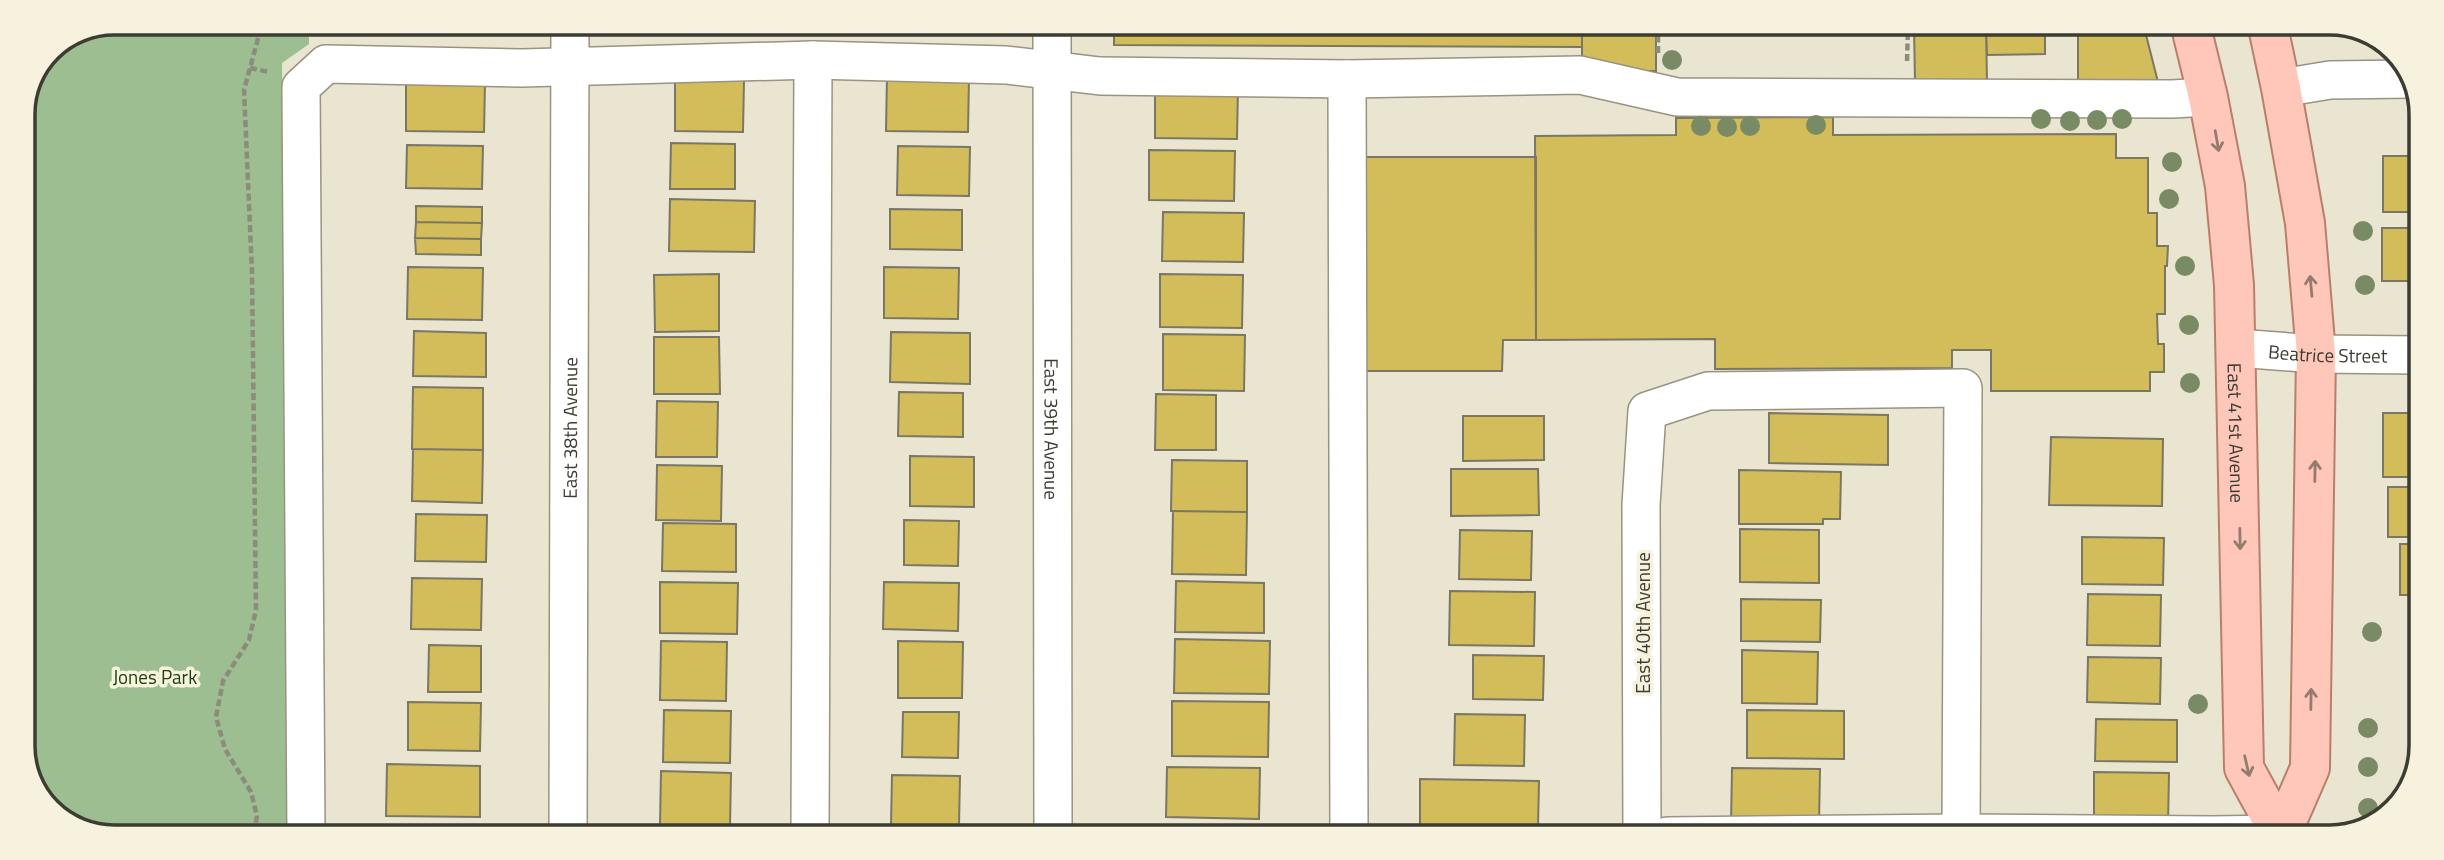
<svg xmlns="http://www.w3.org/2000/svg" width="2444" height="860" viewBox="0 0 2444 860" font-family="'Titillium Web',sans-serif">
<rect width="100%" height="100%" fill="#e9e5d0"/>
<path fill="#9cbe90" d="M 114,23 L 309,23 L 309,44 L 282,63 L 288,833 L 85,833 L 42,802 L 23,752 L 23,108 L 50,49 Z"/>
<path fill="#d2bd5a" stroke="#7b7765" stroke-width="2" d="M 1114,25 L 1582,26 L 1582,47 L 1114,45 Z
M 1582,26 L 1656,26 L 1656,71 L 1632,71 L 1582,63 Z
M 1914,27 L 1986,27 L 1987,82 L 1915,82 Z
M 1986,27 L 2045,27 L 2045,54 L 1987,55 Z
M 2078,27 L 2144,27 L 2158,82 L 2078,82 Z
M 887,75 L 969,77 L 968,132 L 886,131 Z
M 675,80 L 744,80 L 743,132 L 675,131 Z
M 406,81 L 485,82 L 484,132 L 406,131 Z
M 1155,85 L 1238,86 L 1237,139 L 1155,138 Z
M 1833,117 L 1833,135 L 2116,134 L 2116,158 L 2148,158 L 2148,213 L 2157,213 L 2157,246 L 2168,246 L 2167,266 L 2165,266 L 2165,314 L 2157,314 L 2158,344 L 2164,344 L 2164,372 L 2150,372 L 2150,391 L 1991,391 L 1991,350 L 1952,350 L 1952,368 L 1715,369 L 1715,339 L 1536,340 L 1535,136 L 1676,135 L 1676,118 Z
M 671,143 L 735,144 L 735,189 L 670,189 Z
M 407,145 L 483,146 L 482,189 L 406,188 Z
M 898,146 L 970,147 L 969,196 L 897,195 Z
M 1149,150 L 1235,151 L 1234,201 L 1149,200 Z
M 2383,156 L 2421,156 L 2420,212 L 2383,212 Z
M 1365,157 L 1536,157 L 1536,340 L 1503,340 L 1502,371 L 1365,371 Z
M 670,199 L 755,201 L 754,252 L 669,251 Z
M 416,206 L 482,207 L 482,223 L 416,222 Z
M 890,209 L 962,210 L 962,250 L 890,249 Z
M 1163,212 L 1244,213 L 1243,262 L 1162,261 Z
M 416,222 L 482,223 L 481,239 L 415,238 Z
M 2382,228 L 2420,228 L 2420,281 L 2382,281 Z
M 415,238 L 481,239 L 481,255 L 416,254 Z
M 408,267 L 483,268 L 482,320 L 407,319 Z
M 884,267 L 959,268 L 958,319 L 884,318 Z
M 719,274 L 719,331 L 655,332 L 654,275 Z
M 1160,274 L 1243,275 L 1242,328 L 1160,327 Z
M 414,331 L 486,333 L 486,377 L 413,376 Z
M 891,332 L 970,333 L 970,384 L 890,382 Z
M 1163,334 L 1245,335 L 1244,391 L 1163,390 Z
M 654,337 L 719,337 L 720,394 L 654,394 Z
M 413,387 L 483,388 L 483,450 L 412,449 Z
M 899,392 L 963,393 L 963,437 L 898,436 Z
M 1156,394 L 1216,395 L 1216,450 L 1155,450 Z
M 657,401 L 718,402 L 717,457 L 656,457 Z
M 1769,413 L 1888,415 L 1888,465 L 1769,463 Z
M 2383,413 L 2419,413 L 2419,477 L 2383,477 Z
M 1463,416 L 1544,416 L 1544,460 L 1463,461 Z
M 2051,437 L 2163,439 L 2162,506 L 2049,505 Z
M 413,449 L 483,450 L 482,503 L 412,501 Z
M 910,456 L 974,457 L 974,507 L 910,506 Z
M 1172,460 L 1247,461 L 1247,512 L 1171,511 Z
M 657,465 L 722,466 L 721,521 L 656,520 Z
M 1451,469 L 1538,469 L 1539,515 L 1451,516 Z
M 1739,470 L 1841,472 L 1840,519 L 1823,519 L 1823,524 L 1739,524 Z
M 2388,487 L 2418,487 L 2418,537 L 2388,537 Z
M 1173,511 L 1247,512 L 1246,575 L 1172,574 Z
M 416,514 L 487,515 L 486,562 L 415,561 Z
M 904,520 L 959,521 L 958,566 L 904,565 Z
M 663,523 L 736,524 L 736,572 L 662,571 Z
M 1740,529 L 1819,530 L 1819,583 L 1740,582 Z
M 1460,530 L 1532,531 L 1531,580 L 1459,579 Z
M 2082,537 L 2164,538 L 2163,585 L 2082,584 Z
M 2400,544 L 2418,544 L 2418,595 L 2400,595 Z
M 412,578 L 482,579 L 481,630 L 411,629 Z
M 1176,581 L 1264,583 L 1264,633 L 1175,632 Z
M 660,582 L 738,583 L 737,634 L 660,633 Z
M 884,582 L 959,583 L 958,631 L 883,629 Z
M 1450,591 L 1535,592 L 1534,646 L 1449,645 Z
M 2088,594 L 2161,595 L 2160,646 L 2087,645 Z
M 1741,599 L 1821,600 L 1820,642 L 1741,641 Z
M 1175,639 L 1270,641 L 1269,694 L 1174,693 Z
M 661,641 L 727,642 L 726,701 L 660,700 Z
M 898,641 L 963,642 L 962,698 L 898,698 Z
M 429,645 L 481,646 L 481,692 L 428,692 Z
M 1742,650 L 1818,652 L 1817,704 L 1742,703 Z
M 1473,655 L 1544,656 L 1543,700 L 1473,699 Z
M 2088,657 L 2161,658 L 2160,704 L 2087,702 Z
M 1172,701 L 1269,702 L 1268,757 L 1172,756 Z
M 408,702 L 481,703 L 480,751 L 408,750 Z
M 664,710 L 731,711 L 730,763 L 663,762 Z
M 1747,710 L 1844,711 L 1844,759 L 1747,758 Z
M 903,712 L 959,712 L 958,758 L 902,757 Z
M 1455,714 L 1525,715 L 1524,766 L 1454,765 Z
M 2096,719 L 2177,720 L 2177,762 L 2095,761 Z
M 387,764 L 480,766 L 480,817 L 386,816 Z
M 1167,767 L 1260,768 L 1259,819 L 1166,817 Z
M 1732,768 L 1820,769 L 1819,826 L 1731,825 Z
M 661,771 L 731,773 L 730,827 L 660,825 Z
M 2094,772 L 2169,773 L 2168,825 L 2094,824 Z
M 892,775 L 960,776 L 959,826 L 891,825 Z
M 1420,779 L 1539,781 L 1538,827 L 1420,826 Z
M 426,825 L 477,825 L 477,833 L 426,833 Z
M 1172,827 L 1266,829 L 1266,835 L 1172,835 Z
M 1470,832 L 1546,833 L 1546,836 L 1470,835 Z"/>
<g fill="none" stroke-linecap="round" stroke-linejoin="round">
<defs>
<g id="minor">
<path id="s1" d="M 1052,25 L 1053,835"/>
<path d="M 1347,79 L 1349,835"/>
<path d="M 2281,88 L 2330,80 L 2410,79"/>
<path id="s2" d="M 2237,348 L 2316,354 L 2419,355"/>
<path d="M 306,833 L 301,87 L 326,64 L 522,68 L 813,60 L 1006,65 L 1100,76 L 1347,79 L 1580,75 L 1677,97 L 2172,99 L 2208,97"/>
<path id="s3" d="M 568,834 L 570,24"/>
<path d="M 810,834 L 813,60"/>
<path d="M 1642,836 L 1641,505 L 1647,411 L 1708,391 L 1963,388 L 1961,833"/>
<path d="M 1667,836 L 1961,833 L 2212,835 L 2280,834"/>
</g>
<g id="major">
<path id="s4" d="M 2191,27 L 2208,97 L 2225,186 L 2234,285 L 2244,768 L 2280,834"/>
<path d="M 2268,27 L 2281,88 L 2305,223 L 2316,354 L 2310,768 L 2280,837"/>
</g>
</defs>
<use href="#minor" stroke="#989481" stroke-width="40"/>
<use href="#major" stroke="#ba7e6c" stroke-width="42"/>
<path stroke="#8d8b7c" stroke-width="4.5" stroke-dasharray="7 3.5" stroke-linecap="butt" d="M 1658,53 L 1658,26
M 1907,61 L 1908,27
M 250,68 L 269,72
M 254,833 L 257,816 L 251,792 L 225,749 L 216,717 L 223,681 L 249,640 L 256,610 L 252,272 L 244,90 L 259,35 L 260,23"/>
<use href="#minor" stroke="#fff" stroke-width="37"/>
<use href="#major" stroke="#fec7b9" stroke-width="38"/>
</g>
<g fill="#798b64">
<circle cx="1672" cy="60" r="10"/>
<circle cx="2041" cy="119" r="10"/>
<circle cx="2122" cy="119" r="10"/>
<circle cx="2097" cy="120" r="10"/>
<circle cx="2070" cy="121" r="10"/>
<circle cx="1816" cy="125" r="10"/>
<circle cx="1701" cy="126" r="10"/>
<circle cx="1750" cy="126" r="10"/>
<circle cx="1727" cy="127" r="10"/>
<circle cx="2172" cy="162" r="10"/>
<circle cx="2169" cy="199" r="10"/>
<circle cx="2363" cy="231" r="10"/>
<circle cx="2185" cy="266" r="10"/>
<circle cx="2365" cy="285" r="10"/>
<circle cx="2189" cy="325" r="10"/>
<circle cx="2190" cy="383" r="10"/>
<circle cx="2372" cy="632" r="10"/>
<circle cx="2198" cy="704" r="10"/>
<circle cx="2368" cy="728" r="10"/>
<circle cx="2368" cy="767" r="10"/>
<circle cx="2368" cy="808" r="10"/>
</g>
<defs><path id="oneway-shaft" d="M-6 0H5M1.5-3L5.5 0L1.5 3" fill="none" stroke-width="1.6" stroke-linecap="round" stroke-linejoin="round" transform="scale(1.75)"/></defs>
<g stroke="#947b6f">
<use href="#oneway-shaft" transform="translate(2217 141) rotate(80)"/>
<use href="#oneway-shaft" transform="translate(2311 286) rotate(-95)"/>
<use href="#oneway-shaft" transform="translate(2315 471) rotate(-89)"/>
<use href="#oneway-shaft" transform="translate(2240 539) rotate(89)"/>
<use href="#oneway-shaft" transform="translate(2311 699) rotate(-89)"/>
<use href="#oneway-shaft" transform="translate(2247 766) rotate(77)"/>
</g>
<g text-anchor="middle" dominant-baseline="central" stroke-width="7" stroke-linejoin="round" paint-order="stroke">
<g font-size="19" fill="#3d3c33" stroke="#f6f2dd">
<text stroke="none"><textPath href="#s2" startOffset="91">Beatrice Street</textPath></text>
<text stroke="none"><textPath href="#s3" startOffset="406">East 38th Avenue</textPath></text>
<text stroke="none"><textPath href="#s1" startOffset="404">East 39th Avenue</textPath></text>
<text stroke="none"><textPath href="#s4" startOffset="410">East 41st Avenue</textPath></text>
<text transform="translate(1642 623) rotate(-90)">East 40th Avenue</text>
</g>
<g font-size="19" fill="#1d420c" stroke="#f6f2dd">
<text x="155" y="676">Jones Park</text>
</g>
</g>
<path d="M0 0H2444V860H0ZM114 35H2330A79 79 0 0 1 2409 114V746A79 79 0 0 1 2330 825H114A79 79 0 0 1 35 746V114A79 79 0 0 1 114 35Z" fill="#f6f2dd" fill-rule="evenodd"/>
<path fill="none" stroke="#3d3c33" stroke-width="3.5" d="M114 35H2330A79 79 0 0 1 2409 114V746A79 79 0 0 1 2330 825H114A79 79 0 0 1 35 746V114A79 79 0 0 1 114 35Z"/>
</svg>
